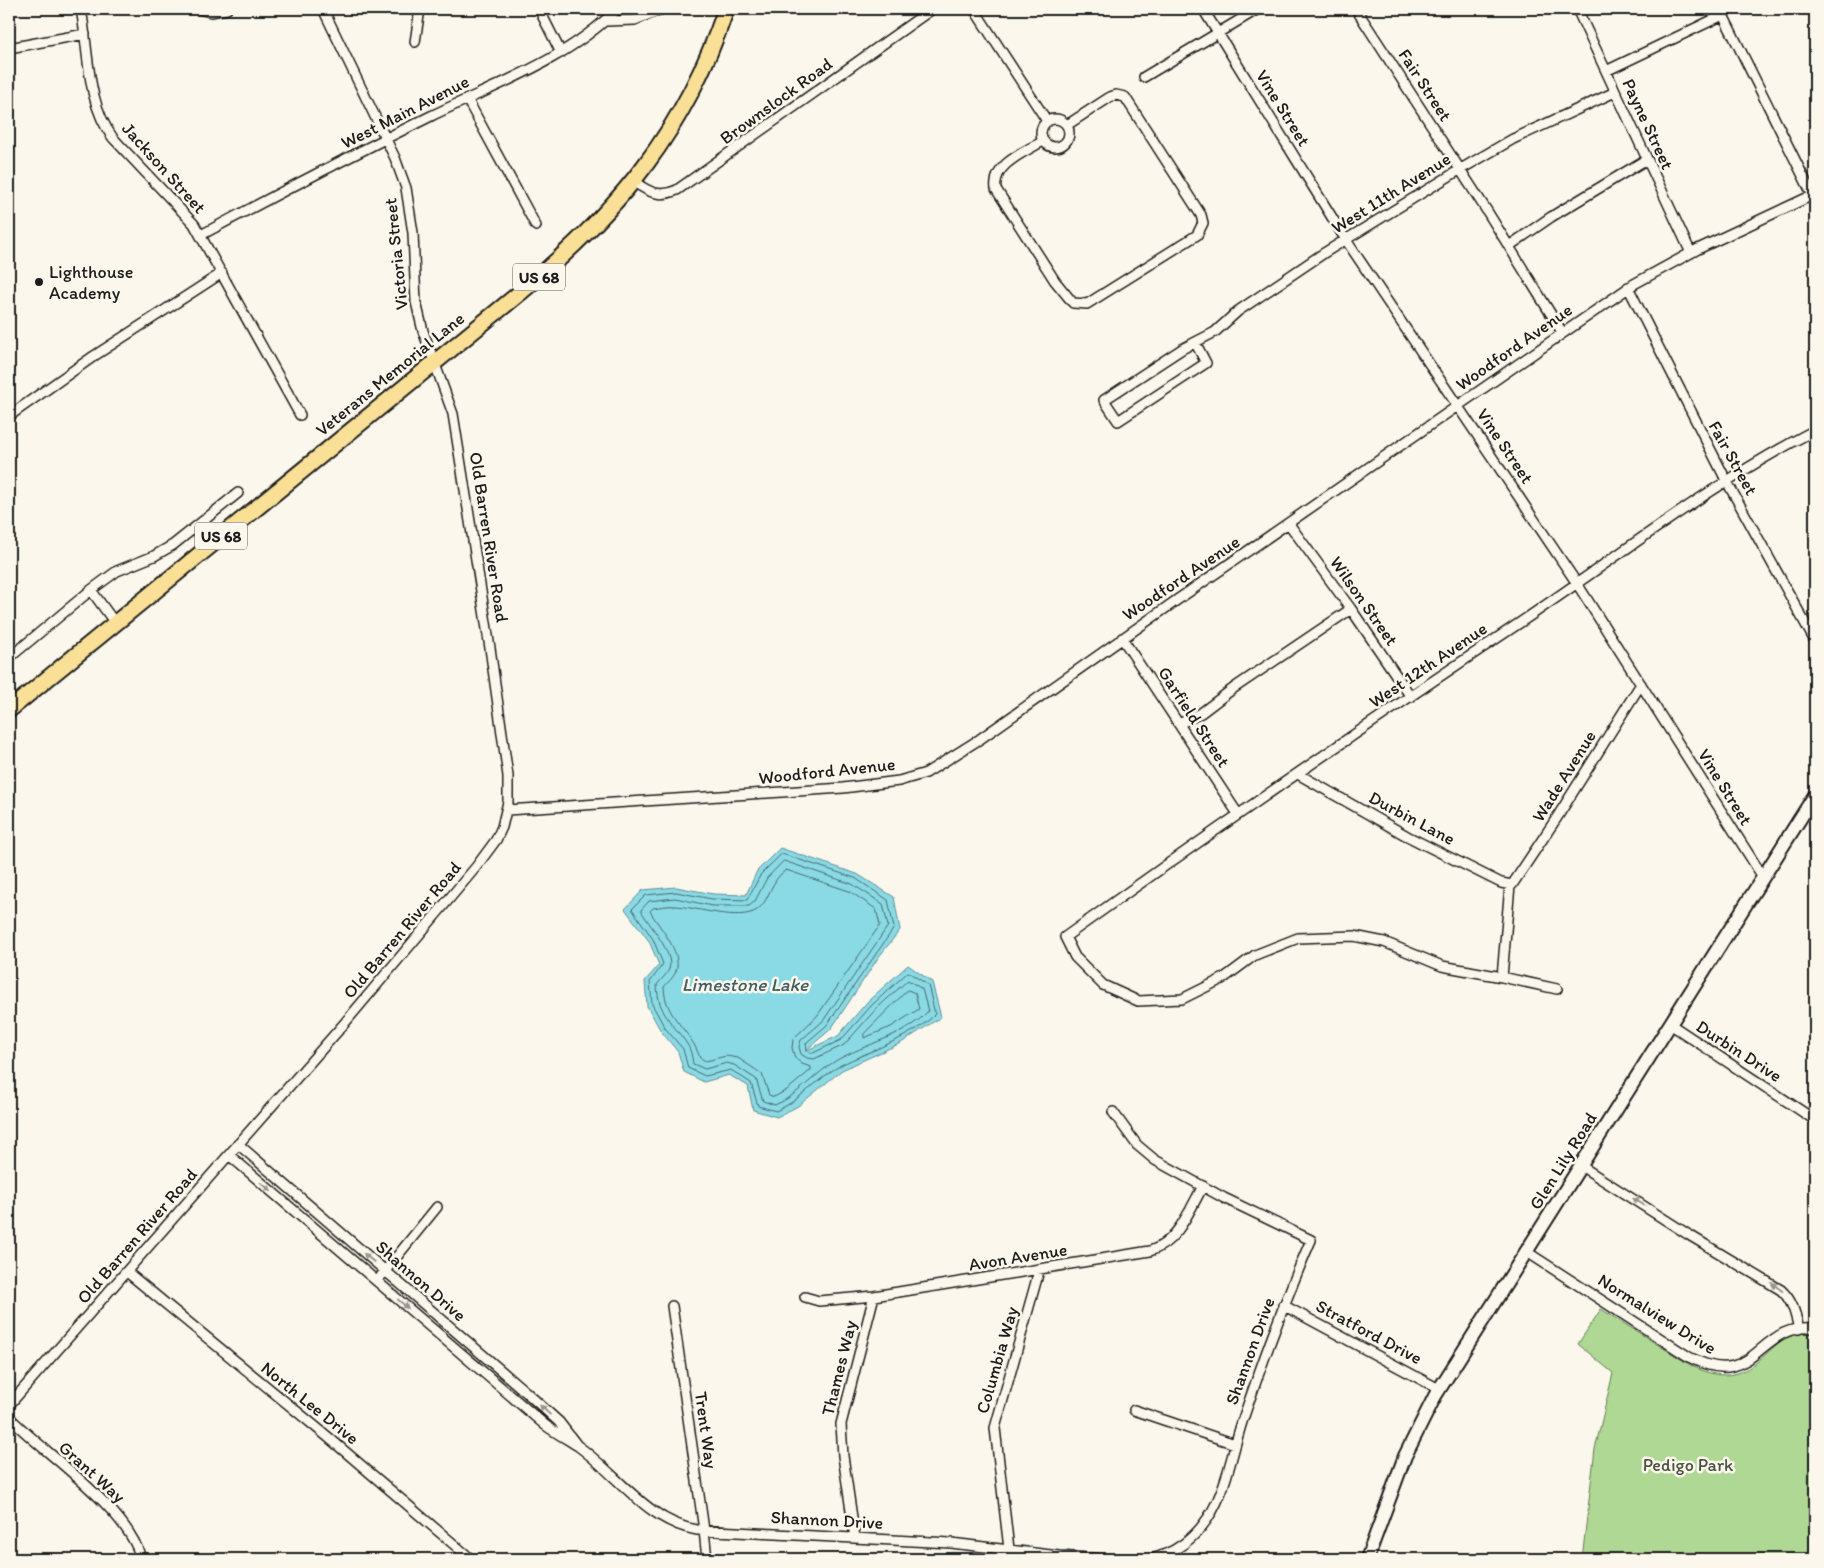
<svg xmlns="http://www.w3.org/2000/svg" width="1824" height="1568" viewBox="0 0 1824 1568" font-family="Itim,sans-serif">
<rect width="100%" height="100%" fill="#fbf7ec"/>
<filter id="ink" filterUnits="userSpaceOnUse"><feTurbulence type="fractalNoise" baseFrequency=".02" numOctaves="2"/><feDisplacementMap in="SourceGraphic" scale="10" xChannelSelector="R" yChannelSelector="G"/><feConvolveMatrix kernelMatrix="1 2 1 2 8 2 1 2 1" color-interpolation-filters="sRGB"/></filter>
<g filter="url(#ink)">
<path fill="#afd894" stroke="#667a58" d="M 1601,1309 L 1692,1366 C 1761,1400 1763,1326 1815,1332 L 1815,1559 L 1582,1559 L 1595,1449 L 1613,1373 L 1578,1344 Z"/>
<path fill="#8adae5" stroke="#5e8e95" d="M 780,848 L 857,874 L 894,897 L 900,930 L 878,958 L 831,1029 L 805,1051 L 838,1036 L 868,1001 L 908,965 L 932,982 L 941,1017 L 901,1043 L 842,1070 L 798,1106 L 777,1117 L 753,1110 L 748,1086 L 729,1075 L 704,1082 L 684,1072 L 678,1052 L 661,1031 L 647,1006 L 645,981 L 659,965 L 649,941 L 625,909 L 643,890 L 676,887 L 713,894 L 746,895 L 757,871 Z"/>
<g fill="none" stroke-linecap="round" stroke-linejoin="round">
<path stroke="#48686c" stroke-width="1" d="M 782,854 L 855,878 L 888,900 L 894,928 L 827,1025 L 806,1043 L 807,1051 L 813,1053 L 841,1040 L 872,1005 L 908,972 L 928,985 L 935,1014 C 917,1035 867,1052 841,1065 C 818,1078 801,1100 776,1111 L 758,1106 L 751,1083 L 731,1070 L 705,1076 L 688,1068 L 683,1049 L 665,1028 L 652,1004 L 650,982 L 663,964 L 653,939 L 632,909 L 646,895 L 676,892 L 712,899 L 747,900 L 761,874 Z
M 784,861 L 852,884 L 883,904 L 888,926 L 823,1021 L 801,1040 L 799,1047 L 801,1054 L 807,1058 L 814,1059 L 844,1045 L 876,1009 L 908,980 L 922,989 L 928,1011 C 909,1034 863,1045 837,1060 C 815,1073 799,1095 775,1105 L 763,1101 L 756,1079 L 734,1065 L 727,1063 L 705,1069 L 693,1064 C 692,1057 691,1050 687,1044 C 672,1022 658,1014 657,985 C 660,980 667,975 669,969 C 675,953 647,923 641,910 L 649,901 L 675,898 L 712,906 L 749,906 L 755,901 L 767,878 Z
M 786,870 L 849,891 L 876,909 L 880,925 L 817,1016 L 793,1039 L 792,1048 L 795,1058 L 802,1064 L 811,1067 L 811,1070 L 787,1090 L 774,1097 L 769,1095 L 762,1074 L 738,1058 L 726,1056 L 706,1061 L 700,1058 C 691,1029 665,1019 664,987 C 668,982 674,977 676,971 C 683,952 658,926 650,911 L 653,908 C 660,907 668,905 676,906 C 695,907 739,922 757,910 C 770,901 770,880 786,870 Z
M 908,990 L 915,993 L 919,1009 L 891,1027 L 864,1038 L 864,1034 Z"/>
<defs>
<path id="street" d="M 81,9 C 89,51 86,102 113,138 L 194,224 L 300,415
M 198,9 L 211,12 L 227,9
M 539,9 L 561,53
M 974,9 L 1047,121
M 1203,9 L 1346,240 L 1576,582 L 1763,877
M 1356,9 L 1487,211 L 1562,332
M 1577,9 L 1691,253
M 1720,9 L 1815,200
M 606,21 L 635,20 L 662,9
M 415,42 L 420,9
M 9,48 L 85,34
M 1606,71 L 1723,15
M 1144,77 L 1258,9
M 467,99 L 536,226
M1041 133a14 14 0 1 1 28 0a14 14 0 1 1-28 0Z
M 1043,141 C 1025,152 992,164 996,189 L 1055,281 L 1073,303 L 1087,304 L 1197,235 L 1203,223 L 1201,215 L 1125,97 L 1116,95 L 1110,97 L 1067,125
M 634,182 C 649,192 659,198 677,190 L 932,9
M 201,235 C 277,194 354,154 431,116 C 495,85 567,60 617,9
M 1509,246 L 1551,217 L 1647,159
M 1628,287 L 1726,480 L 1815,641
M 1196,344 L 1206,363 L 1118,421 L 1104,400 L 1182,349 L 1215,332 L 1238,311 L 1324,253 L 1461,169 L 1513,139 L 1615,92
M 9,416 L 94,356 L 222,273
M 1289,524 L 1351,609 L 1411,697
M 91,590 L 117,571 L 154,556 L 173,545 L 238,493
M 1122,638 L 1238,814
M 9,658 L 91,590 L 115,623
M 1179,724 L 1201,713 L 1234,688 L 1351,609
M 1298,774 L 1407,836 L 1501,883 L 1512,885 L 1556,819 L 1641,684
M 507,810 L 843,788 L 899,781 L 926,773 L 980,739 L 1177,600 L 1634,284 L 1698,249 L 1815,194
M 1510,885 L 1502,977 L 1442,966 L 1384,942 L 1354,936 L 1298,938 L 1255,955 L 1224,978 L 1182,999 L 1138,1001 L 1103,985 L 1075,957 L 1065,937 C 1214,830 1365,726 1518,624 C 1616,558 1709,485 1815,430
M 1502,977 L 1557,989
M 1670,1024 L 1815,1120
M 1113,1112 L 1137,1145 L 1155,1160 L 1224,1198 L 1311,1240 C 1285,1300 1263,1360 1242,1422 C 1232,1453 1226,1491 1208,1518 C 1194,1539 1175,1553 1151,1559
M 238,1144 L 527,1393 L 559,1422 L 576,1444
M 229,1155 L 545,1425 C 556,1433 567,1439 578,1446 C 617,1474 648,1522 697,1530 L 951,1543 L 1059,1556 L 1103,1559
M 1581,1166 L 1689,1235 L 1781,1290 C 1793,1301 1795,1313 1799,1329
M 1527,1252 L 1689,1357 C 1757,1393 1756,1322 1815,1328
M 127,1272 L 328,1437 L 471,1559
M 381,1276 L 437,1207
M 805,1297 L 819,1301 L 874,1296 L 1150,1251 C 1178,1242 1189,1211 1203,1186
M 1283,1305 L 1439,1389
M 672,1306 L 704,1530 L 707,1559
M 9,1405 L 343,1025 L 476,867 L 496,840 L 502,827 L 508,802 L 508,776 L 490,648 L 453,414 L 423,331 L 416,302 L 413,233 L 406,188 L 395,158 L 323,9
M 1134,1410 L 1235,1444
M 9,1417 C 46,1455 129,1509 141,1559
M 855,1538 L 843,1456 L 841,1424 L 874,1296
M 1009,1549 L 995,1428 L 1039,1271"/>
<path id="secondary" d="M 1367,1559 L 1405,1456 L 1435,1396 L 1815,795"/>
<path id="primary" d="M 9,710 L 521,292 C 619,210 685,131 726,9"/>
</defs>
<use href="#street" stroke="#1c1c1c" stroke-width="12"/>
<use href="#secondary" stroke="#1c1c1c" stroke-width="16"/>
<use href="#primary" stroke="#1c1c1c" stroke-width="19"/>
<use href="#street" stroke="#fbf7ec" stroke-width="9"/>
<use href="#secondary" stroke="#fbf7ec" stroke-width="12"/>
<use href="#primary" stroke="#fadf96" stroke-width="15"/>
</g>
<defs><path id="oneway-solid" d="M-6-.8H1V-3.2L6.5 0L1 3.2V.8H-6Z" transform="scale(1.25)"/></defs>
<g fill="#97948e">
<use href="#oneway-solid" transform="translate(266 1187) rotate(41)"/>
<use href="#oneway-solid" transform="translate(1639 1202) rotate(-148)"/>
<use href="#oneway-solid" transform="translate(369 1258) rotate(-140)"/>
<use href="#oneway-solid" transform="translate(1777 1287) rotate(-143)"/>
<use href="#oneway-solid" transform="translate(403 1304) rotate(41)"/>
<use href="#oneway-solid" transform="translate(545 1410) rotate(-137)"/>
</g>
</g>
<circle fill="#1c1c1c" stroke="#fbf7ec" stroke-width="2" cx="39" cy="282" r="5"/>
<g text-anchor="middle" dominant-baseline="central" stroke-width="5" stroke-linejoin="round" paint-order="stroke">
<g fill="#fbf7ec" stroke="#5f5e5a" stroke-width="1">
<rect x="513" y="263.5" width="52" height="27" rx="4"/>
<rect x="195" y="522.5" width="52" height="27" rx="4"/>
</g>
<g font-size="16" font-weight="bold" fill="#1c1c1c">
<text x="539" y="277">US 68</text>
<text x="221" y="536">US 68</text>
</g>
<g font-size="18" fill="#1c1c1c" stroke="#fbf7ec">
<text transform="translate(1425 85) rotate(57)">Fair Street</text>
<text transform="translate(776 101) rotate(-36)">Brownslock Road</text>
<text transform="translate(1283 108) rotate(58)">Vine Street</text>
<text transform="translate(405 112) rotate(-27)">West Main Avenue</text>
<text transform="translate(1648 124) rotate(65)">Payne Street</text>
<text transform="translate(164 168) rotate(48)">Jackson Street</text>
<text transform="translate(1391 193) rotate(-32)">West 11th Avenue</text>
<text transform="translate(396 254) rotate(-96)">Victoria Street</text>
<text transform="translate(1514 347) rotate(-35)">Woodford Avenue</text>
<text transform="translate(390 374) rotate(-39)">Veterans Memorial Lane</text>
<text transform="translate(1505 446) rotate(56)">Vine Street</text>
<text transform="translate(1733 458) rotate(61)">Fair Street</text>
<text transform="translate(489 537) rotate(81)">Old Barren River Road</text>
<text transform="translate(1181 578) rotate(-34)">Woodford Avenue</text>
<text transform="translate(1364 601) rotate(55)">Wilson Street</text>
<text transform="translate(1428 665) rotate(-34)">West 12th Avenue</text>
<text transform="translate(1194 717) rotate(57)">Garfield Street</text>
<text transform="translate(827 771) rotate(-6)">Woodford Avenue</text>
<text transform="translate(1564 776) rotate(-58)">Wade Avenue</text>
<text transform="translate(1725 787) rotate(58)">Vine Street</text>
<text transform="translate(1412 818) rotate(28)">Durbin Lane</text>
<text transform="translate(402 930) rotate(-50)">Old Barren River Road</text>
<text transform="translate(1739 1051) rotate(33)">Durbin Drive</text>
<text transform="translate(1563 1161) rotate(-58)">Glen Lily Road</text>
<text transform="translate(137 1236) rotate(-49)">Old Barren River Road</text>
<text transform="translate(1018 1257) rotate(-9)">Avon Avenue</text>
<text transform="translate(421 1281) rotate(41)">Shannon Drive</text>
<text transform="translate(1657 1314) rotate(32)">Normalview Drive</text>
<text transform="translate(1369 1332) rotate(28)">Stratford Drive</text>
<text transform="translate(1250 1351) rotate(-70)">Shannon Drive</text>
<text transform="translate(997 1360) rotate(-74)">Columbia Way</text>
<text transform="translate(839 1368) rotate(-76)">Thames Way</text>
<text transform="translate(310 1403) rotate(39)">North Lee Drive</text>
<text transform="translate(706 1430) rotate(82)">Trent Way</text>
<text transform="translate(92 1472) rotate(42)">Grant Way</text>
<text transform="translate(827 1520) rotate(3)">Shannon Drive</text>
</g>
<g font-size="18" fill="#1c1c1c" stroke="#fbf7ec" text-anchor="start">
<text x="49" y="272">Lighthouse<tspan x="49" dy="21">Academy</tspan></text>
</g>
<g font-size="18" fill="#485440" stroke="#fbf7ec">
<text x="1688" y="1465">Pedigo Park</text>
</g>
<g font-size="19" font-style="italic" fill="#425e62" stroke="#fbf7ec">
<text x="745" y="984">Limestone Lake</text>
</g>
</g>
<rect width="1824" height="1568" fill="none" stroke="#fbf7ec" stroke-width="30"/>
<rect x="15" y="15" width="1794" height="1538" fill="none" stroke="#1c1c1c" stroke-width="2" filter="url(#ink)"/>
</svg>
